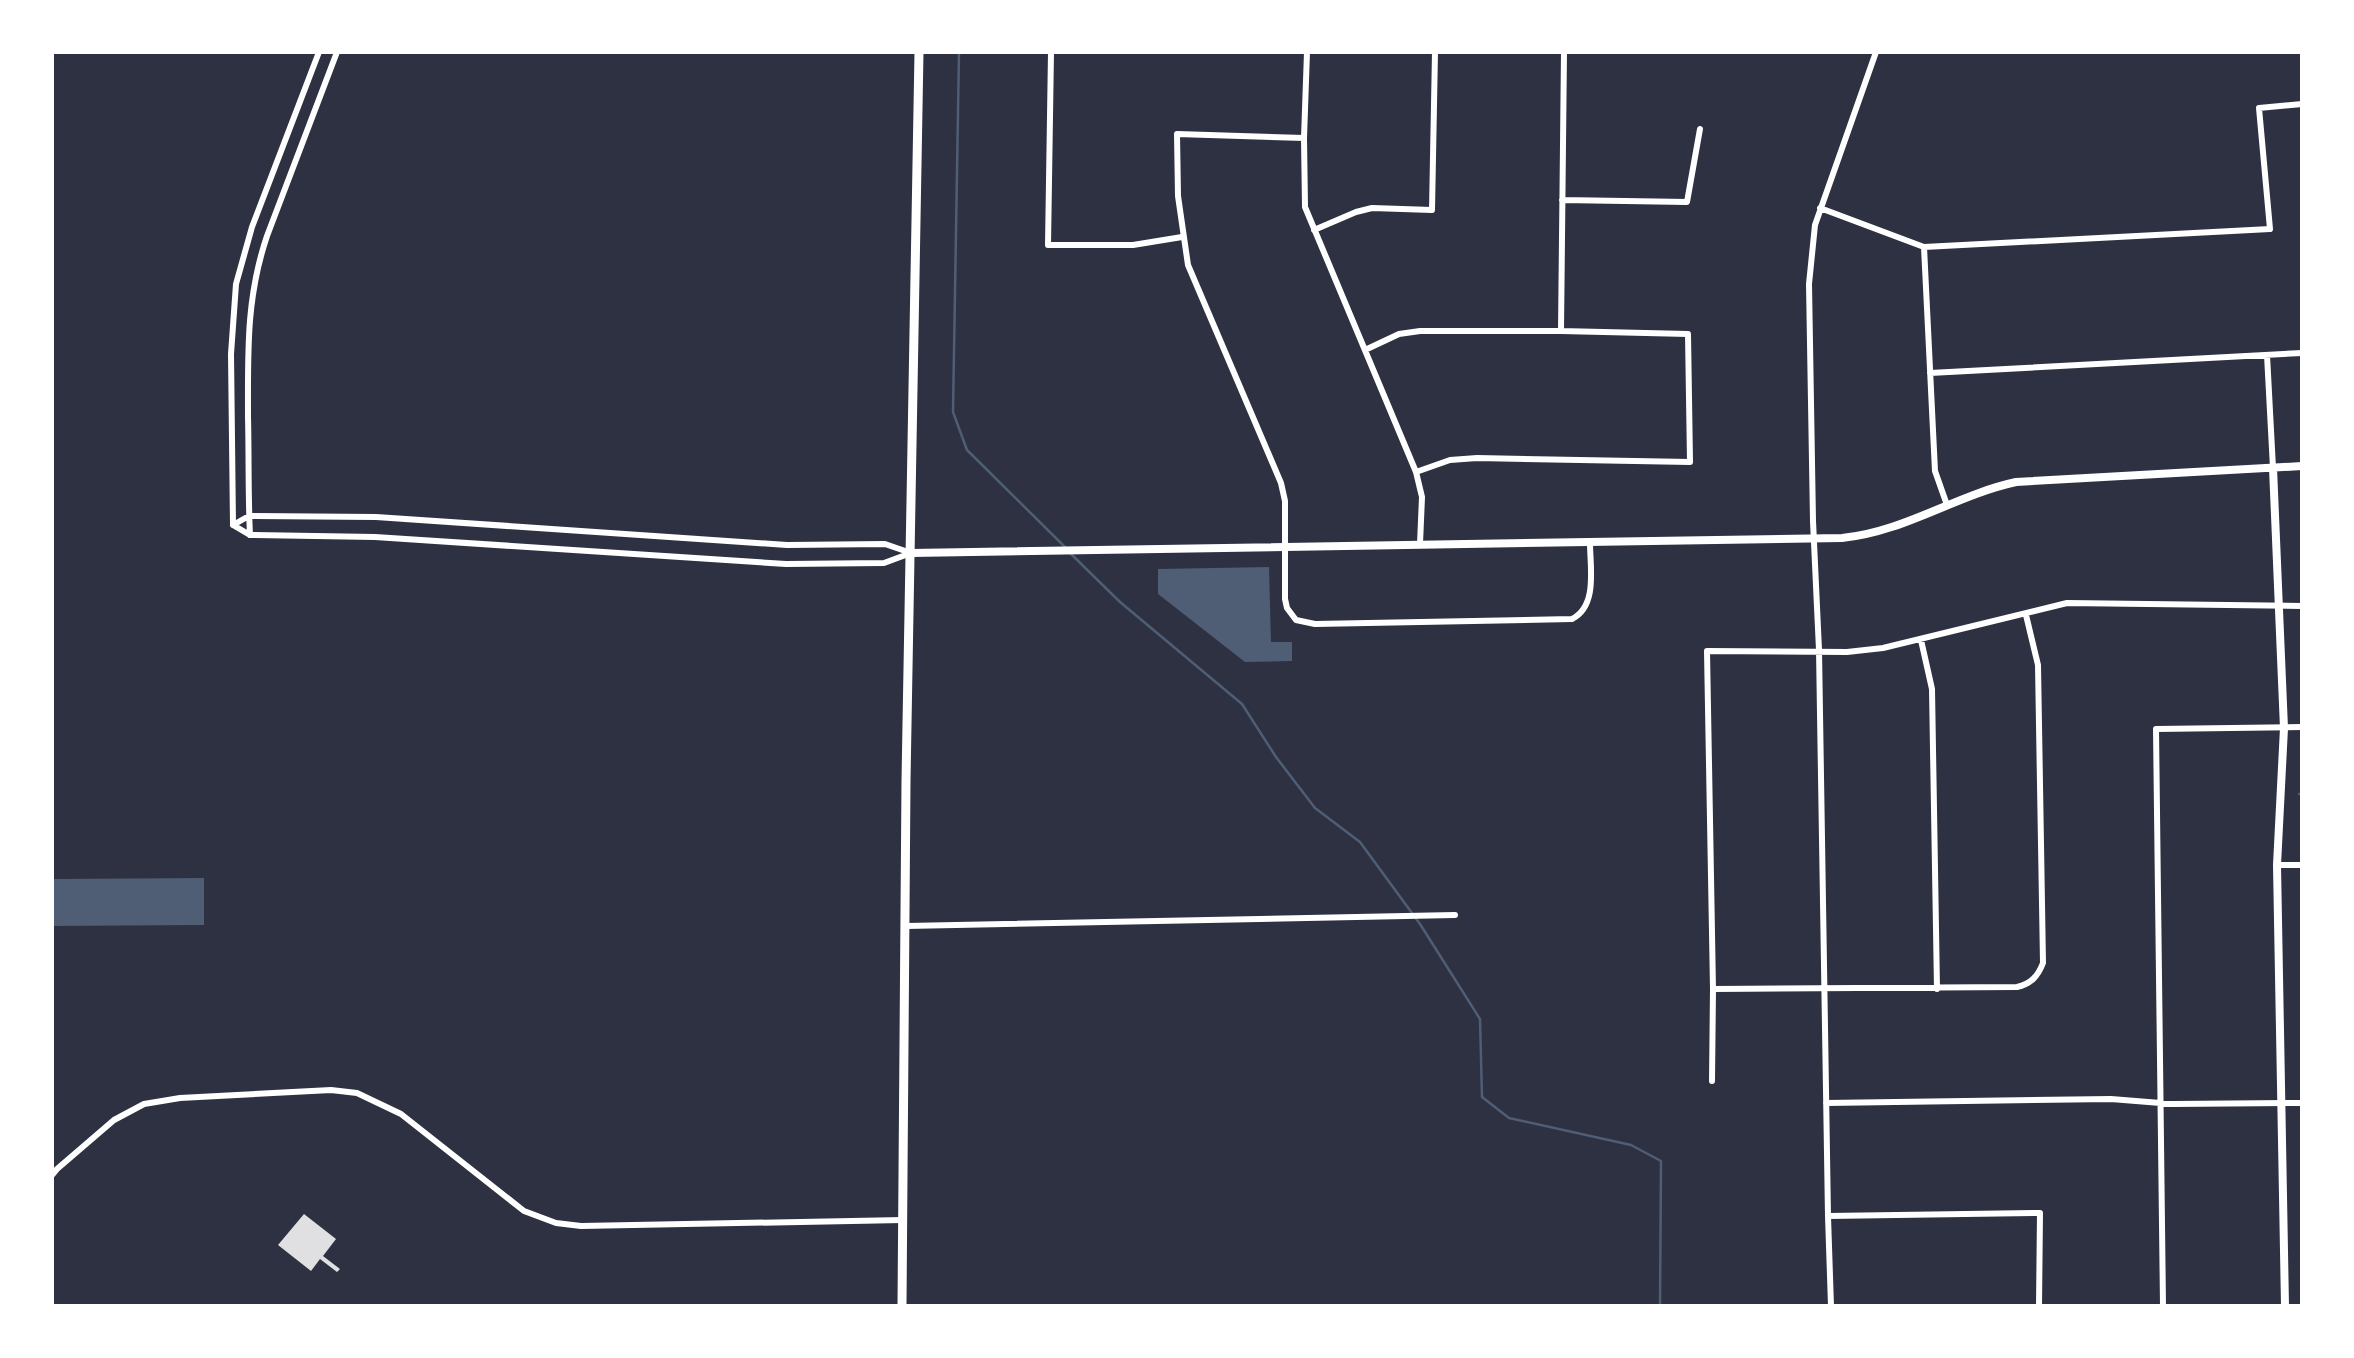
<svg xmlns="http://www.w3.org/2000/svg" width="2354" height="1358" viewBox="0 0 2354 1358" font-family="'Golos Text',sans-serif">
<rect width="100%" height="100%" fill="#2d3142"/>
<path fill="#4f5d75" d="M 1269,567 L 1271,642 L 1292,642 L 1292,661 L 1245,662 L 1158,594 L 1158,569 Z
M 204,878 L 204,925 L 53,926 L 53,879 Z"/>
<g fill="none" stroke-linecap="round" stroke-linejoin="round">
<path stroke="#4f5d75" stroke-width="2.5" d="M 959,52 L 953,412 L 967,450 L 1066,548
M 1070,553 L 1120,602 L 1242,704 L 1276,757 L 1315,808 L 1360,842 L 1420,924 L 1480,1019 L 1482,1097 L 1509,1118 L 1631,1145 L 1661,1161 L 1660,1306
M 2299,794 L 2302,794"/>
</g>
<path fill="#e0e0e3" d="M 304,1214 L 336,1239 L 323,1256 L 340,1269 L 337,1272 L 320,1259 L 311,1271 L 278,1245 Z"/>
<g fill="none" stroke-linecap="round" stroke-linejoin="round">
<path stroke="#fff" stroke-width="6" d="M 1051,52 L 1048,245 L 1133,245 L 1182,237
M 1307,52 L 1304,138 L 1305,207 L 1416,472 L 1422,497 L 1420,544
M 1304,138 L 1177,134 L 1178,196 L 1188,265 L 1281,483 L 1285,501 L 1285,599 L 1287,608 L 1296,620 L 1315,624 L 1572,619 C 1598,606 1590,567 1590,543
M 1562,200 L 1687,202 L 1700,129
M 1820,208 L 1924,247 L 2270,229 L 2259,108 L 2302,104
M 1314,230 L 1356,212 L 1372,208 L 1432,210 L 1435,52
M 1924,247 L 1935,471 L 1947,505
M 1561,331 L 1564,52
M 1365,350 L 1399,334 L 1420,331 L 1561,331 L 1688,334 L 1690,462 L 1477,458 L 1450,460 L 1416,472
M 2267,355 L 2273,468
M 1930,373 L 2302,353
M 233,525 L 250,535 L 375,537 L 786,564 L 884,563 L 911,553
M 233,525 L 249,516 L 376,517 L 787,545 L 885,544 L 911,553
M 233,525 L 231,354 L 236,284 L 252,227 L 319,52
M 250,535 C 248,496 249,456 248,417 C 248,352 246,298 267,236 L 337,52
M 1921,640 L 1932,689 L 1937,989
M 2277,865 L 2302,865
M 906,926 L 1455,915
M 1713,989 L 2017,987 C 2031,984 2038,976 2043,963 L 2038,665 L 2026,615
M 1712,1081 L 1713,989 L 1707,651 L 1847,652 L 1883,648 L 2067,603 L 2302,606
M 1826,1103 L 2111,1099 L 2173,1104 L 2302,1103
M 52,1175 L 57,1169 L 114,1120 L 144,1104 L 180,1098 L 331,1090 L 357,1093 L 401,1114 L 524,1211 L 556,1223 L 581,1226 L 903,1220
M 1828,1216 L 2040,1213 L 2039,1306
M 1831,1306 L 1828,1216 L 1819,650 L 1813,521 L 1809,284 L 1815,225 L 1876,52
M 2163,1306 L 2156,729 L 2302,727"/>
<path stroke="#fff" stroke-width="8" d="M 2273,468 L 2284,728 L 2277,865 L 2285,1306
M 911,553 L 1842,538 C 1904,532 1956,495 2016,482 L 2302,466"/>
<path stroke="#fff" stroke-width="9" d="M 902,1306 L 906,781 L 919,52"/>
</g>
<rect width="2354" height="1358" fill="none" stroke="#ffffff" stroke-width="108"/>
</svg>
